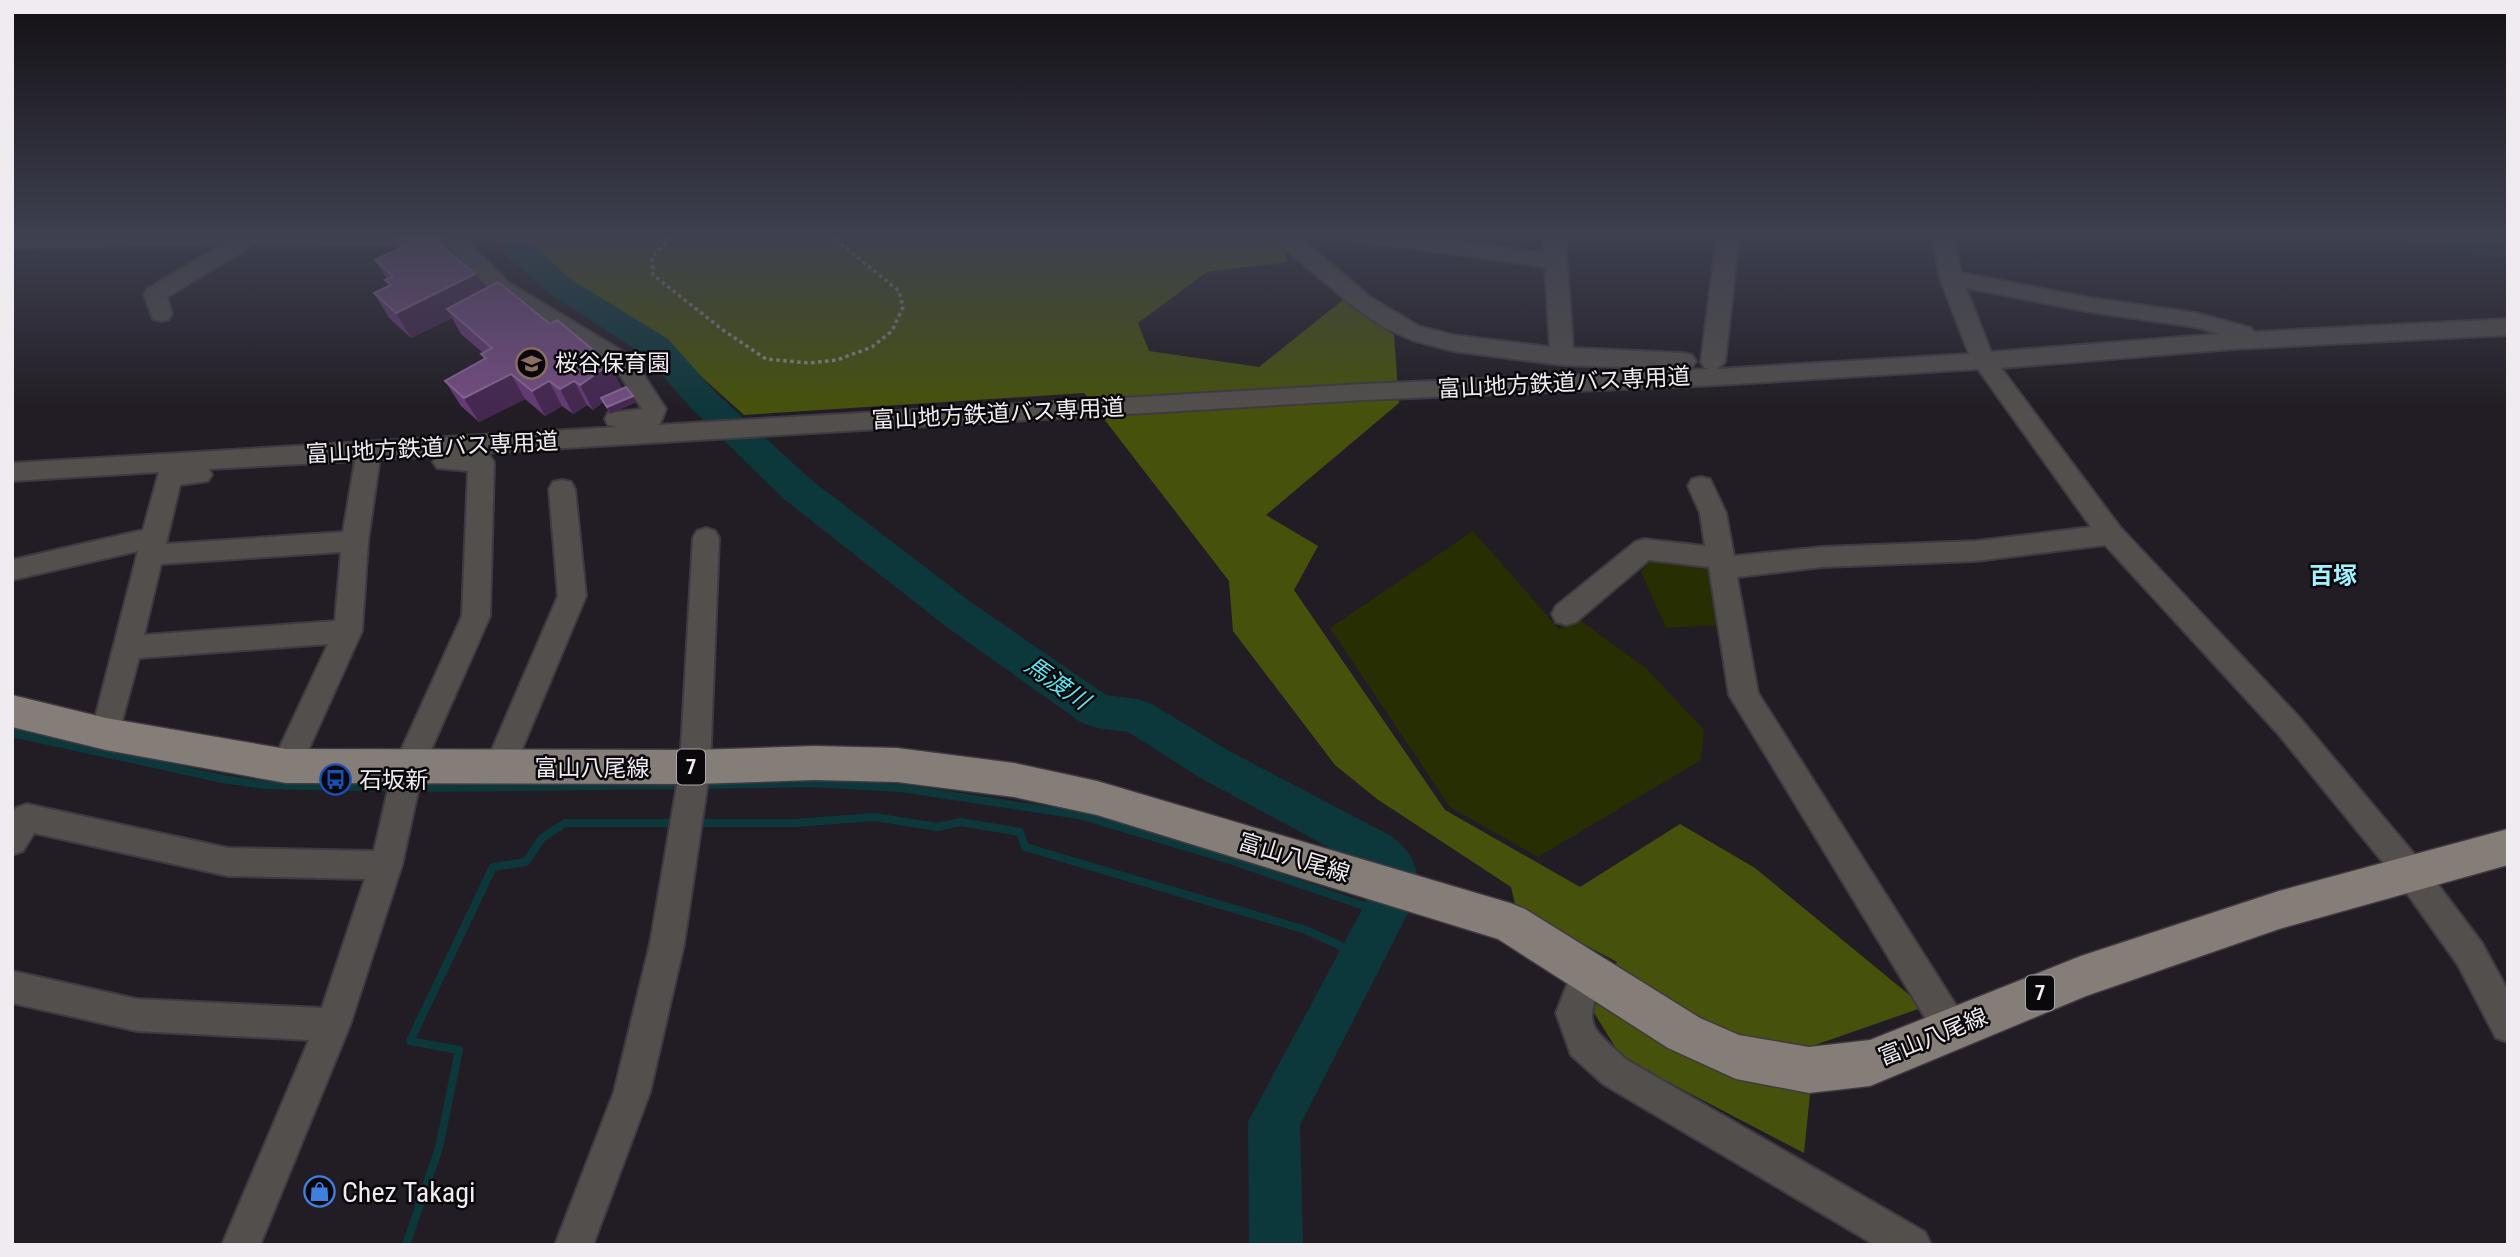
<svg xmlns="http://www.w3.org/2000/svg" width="2520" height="1257" viewBox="0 0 2520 1257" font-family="'Roboto Condensed','Noto Sans JP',sans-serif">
<rect width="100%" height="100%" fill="#221d24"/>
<path fill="#272f02" d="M 1473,531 L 1559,629 L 1581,621 L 1647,669 L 1704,730 L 1701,760 L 1538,857 L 1450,807 L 1330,628 Z
M 1653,557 L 1708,560 L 1717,625 L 1666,628 L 1641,572 Z"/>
<path fill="#46520b" d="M 517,235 L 1258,235 L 1283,248 L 1288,262 L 1207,272 L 1138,323 L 1149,351 L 1259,367 L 1344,299 L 1394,335 L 1399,403 L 1266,515 L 1318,546 L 1294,590 L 1445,810 L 1580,887 L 1680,824 L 1755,868 L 1924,1007 L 1815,1045 L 1804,1153 L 1622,1058 L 1591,1008 L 1617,962 L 1516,908 L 1511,887 L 1377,799 L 1335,765 L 1233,631 L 1229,581 L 1084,393 L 744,415 L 661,340 L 573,288 Z"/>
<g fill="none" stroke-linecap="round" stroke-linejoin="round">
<path stroke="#0d383b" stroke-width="8" d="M 12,733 L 223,779 L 265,785 L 395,788
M 701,785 L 812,783 L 901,788 L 1079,815 L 1230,860 L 1385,913
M 410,788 L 685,785
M 694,823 L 795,823 L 875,817 L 937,827 L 961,822 L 1020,832 L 1025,847 L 1306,930 L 1339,945 L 1360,961
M 406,1245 L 439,1148 L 459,1050 L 410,1041 L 493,867 L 526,862 L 542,838 L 565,823 L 678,823"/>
<path fill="#0d383b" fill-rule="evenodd" d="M 490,235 L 523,235 L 569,278 L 668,339 L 716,393 L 810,479 L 972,603 L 1106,695 L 1137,699 L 1152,704 L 1229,751 L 1391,836 C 1422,860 1421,879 1408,913 L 1300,1125 L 1303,1245 L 1249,1245 L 1248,1122 L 1365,904 L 1372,876 L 1359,864 L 1199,777 L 1128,732 L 1097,728 L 1082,723 L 944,625 L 784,499 L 692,409 L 644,355 L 547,292 L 509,258 Z
M 2406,235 L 2482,235 L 2508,239 L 2508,259 L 2422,245 L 2411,242 Z"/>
<defs>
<path id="minor" d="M 12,235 L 462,235 L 509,283 L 632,357 L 666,409 L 660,424 L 656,425 L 1363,384 L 1710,369 L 1705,368 L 1701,362 L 1717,235 L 1739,235 L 1725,362 L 1717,369 L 1969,354 L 1940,278 L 1932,235 L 1954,235 L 1961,273 L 2091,298 L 2196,313 L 2251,328 L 2254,332 L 2508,319 L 2508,335 L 2233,349 L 2001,368 L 2120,527 L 2299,717 L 2421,862 L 2482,943 L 2508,991 L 2508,1042 L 2496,1038 L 2458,965 L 2399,882 L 2279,735 L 2105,545 L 1976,561 L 1822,567 L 1737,577 L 1758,693 L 1964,1018 L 1969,1030 L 1964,1042 L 1952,1047 L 1940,1042 L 1734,703 L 1729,695 L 1709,567 L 1649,560 L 1576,622 L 1566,625 L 1556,622 L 1552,614 L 1556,606 L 1635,542 L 1644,539 L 1705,546 L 1700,513 L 1688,486 L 1692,479 L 1701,477 L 1710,479 L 1726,513 L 1734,556 L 1822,547 L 1976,541 L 2091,527 L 1978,369 L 1718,385 L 1363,400 L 481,453 L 490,456 L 494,462 L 490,616 L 423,768 L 402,865 L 350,1025 L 260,1245 L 222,1245 L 309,1040 L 137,1031 L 12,1003 L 12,971 L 137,999 L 322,1008 L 365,879 L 228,876 L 34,833 L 23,851 L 12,855 L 12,814 L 16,808 L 27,804 L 228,848 L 374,851 L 393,768 L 462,616 L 468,471 L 437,468 L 433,462 L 437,456 L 376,459 L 379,464 L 368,541 L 362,631 L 297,775 L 286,779 L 275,775 L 271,766 L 328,644 L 139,658 L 116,743 L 106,746 L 96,743 L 91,734 L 138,551 L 12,580 L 12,560 L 143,530 L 159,472 L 12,481 L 12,463 L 617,427 L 608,425 L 605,419 L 608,413 L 642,409 L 616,369 L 493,293 L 447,245 L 256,243 L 167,297 L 172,314 L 169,319 L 161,321 L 153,319 L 144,294 L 147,289 L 225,243 L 12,248 ZM 1966,288 L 2091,312 L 2195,327 L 2220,334 L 1991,352 ZM 355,461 L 343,532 L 166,544 L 180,485 L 208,481 L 212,475 L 209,469 ZM 341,552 L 335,621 L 144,635 L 161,564 Z
M 1269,235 L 1299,236 L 1370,297 L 1418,326 L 1453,335 L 1550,347 L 1545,267 L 1366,242 L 1358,240 L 1355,235 L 1415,235 L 1544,253 L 1543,235 L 1565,235 L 1573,348 L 1684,353 L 1692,355 L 1696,361 L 1692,367 L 1684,369 L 1562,365 L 1453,351 L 1412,340 L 1385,328 L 1354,307 Z
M 562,480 L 571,482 L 575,489 L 586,596 L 514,768 L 510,777 L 499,781 L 488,777 L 484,768 L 558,596 L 549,489 L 553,482 Z
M 706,528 L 715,531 L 719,538 L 710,767 L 684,944 L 650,1092 L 593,1245 L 555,1245 L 614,1092 L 650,944 L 680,767 L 693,538 L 697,531 Z
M 1588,957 L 1600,962 L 1605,973 C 1585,1026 1585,1022 1627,1060 L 1925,1232 L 1931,1245 L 1875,1245 L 1603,1084 L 1571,1055 L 1556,1013 L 1576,962 Z"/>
<path id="major" d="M 12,695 L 106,718 L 286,749 L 695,750 L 814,746 L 897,748 L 1014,763 L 1097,781 L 1510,903 L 1525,909 L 1700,1018 L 1739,1035 L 1809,1047 L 1870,1040 L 2081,956 L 2279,891 L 2508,829 L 2508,865 L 2279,929 L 2086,996 L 1870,1086 L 1809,1093 L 1736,1079 L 1668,1048 L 1498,939 L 1097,815 L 1014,797 L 897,782 L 814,780 L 695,784 L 286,783 L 106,750 L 12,727 Z"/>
</defs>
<use href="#minor" stroke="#3f3a41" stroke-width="4"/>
<use href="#major" stroke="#3f3a41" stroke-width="3"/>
<path stroke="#8a858b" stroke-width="3.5" stroke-dasharray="3.5 3.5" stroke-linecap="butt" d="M 677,235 L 669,238 L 652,258 L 653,275 L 723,330 L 766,359 L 809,363 L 837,360 L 872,347 L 892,331 L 903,307 L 899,291 L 830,235"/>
<use href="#minor" fill="#524f4c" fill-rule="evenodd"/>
<use href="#major" fill="#857d78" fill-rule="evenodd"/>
</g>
<path fill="#663a76" d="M 397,240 L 453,256 L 475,274 L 483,290 L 622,388 L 618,391 L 633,396 L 636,402 L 610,414 L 603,402 L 593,410 L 587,405 L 573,414 L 562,406 L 545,416 L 525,399 L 479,422 L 461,406 L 445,381 L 484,359 L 481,354 L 483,353 L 461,334 L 452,318 L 411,338 L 389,318 L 374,293 L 389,286 L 385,280 L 387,279 L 375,260 L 401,247 Z"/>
<path fill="#452750" d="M 443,238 L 457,262 L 436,241 Z
M 475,274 L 488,299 L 447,309 L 452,318 L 411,338 L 396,313 Z
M 610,364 L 622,388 L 603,402 L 601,398 L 603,402 L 593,410 L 580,385 Z
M 511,374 L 525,399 L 479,422 L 464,398 Z
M 549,381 L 562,406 L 545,416 L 532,391 Z
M 574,381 L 587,405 L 573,414 L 560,389 Z
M 633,396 L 636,402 L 610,414 L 607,407 Z"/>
<path fill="#754d83" stroke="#886694" stroke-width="2" d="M 407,235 L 440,235 L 443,238 L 436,241 L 475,274 L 396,313 L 374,293 L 391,285 L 385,280 L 393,276 L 375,260 L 404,246 L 397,240 Z
M 498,282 L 550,324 L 557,320 L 610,364 L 580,385 L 574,381 L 560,389 L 549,381 L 532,391 L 511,374 L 464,398 L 445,381 L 486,358 L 481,354 L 492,348 L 447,309 Z
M 626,387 L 633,396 L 607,407 L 601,398 Z"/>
<linearGradient id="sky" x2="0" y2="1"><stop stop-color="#131014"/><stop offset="0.57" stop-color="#3e4050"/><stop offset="1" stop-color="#3e4050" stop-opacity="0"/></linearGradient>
<rect width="2520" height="411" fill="url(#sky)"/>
<defs>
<symbol id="school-ring" viewBox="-11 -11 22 22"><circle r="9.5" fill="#0a080b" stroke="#8d6e63" stroke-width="1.5"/><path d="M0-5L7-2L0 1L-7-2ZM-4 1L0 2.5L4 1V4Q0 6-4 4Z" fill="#8d6e63"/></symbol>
<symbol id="bus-ring" viewBox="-11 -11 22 22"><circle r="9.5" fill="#0a080b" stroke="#1a4fb4" stroke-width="1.5"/><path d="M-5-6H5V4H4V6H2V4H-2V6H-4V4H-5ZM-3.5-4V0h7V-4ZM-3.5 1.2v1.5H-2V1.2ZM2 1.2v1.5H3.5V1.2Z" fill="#1a4fb4"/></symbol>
<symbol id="shop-ring" viewBox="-11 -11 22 22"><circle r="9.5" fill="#0a080b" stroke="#3f7fe0" stroke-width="1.5"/><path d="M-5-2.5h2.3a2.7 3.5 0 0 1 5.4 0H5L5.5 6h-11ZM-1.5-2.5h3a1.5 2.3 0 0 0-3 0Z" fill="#3f7fe0"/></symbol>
</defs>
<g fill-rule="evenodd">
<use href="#school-ring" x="514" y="346" width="35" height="35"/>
<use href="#bus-ring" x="318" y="762" width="35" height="35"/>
<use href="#shop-ring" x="302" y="1174" width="35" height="35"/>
</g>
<g text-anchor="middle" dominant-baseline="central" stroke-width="5" stroke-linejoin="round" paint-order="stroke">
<g fill="#0a080b" stroke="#aaa7ab" stroke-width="2">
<rect x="677" y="749.5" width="28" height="35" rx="5"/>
<rect x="2026" y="975.5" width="28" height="35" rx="5"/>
</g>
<g font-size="21" font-weight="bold" fill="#efebf0">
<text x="691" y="767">7</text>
<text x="2040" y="993">7</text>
</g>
<g font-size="23" fill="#efebf0" stroke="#0a080b" text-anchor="start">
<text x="555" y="363">桜谷保育園</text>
<text x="359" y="780">石坂新</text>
</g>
<g font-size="23" fill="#efebf0" stroke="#0a080b">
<text transform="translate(1564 383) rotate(-3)">富山地方鉄道バス専用道</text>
<text transform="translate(998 414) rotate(-3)">富山地方鉄道バス専用道</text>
<text transform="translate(432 448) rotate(-3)">富山地方鉄道バス専用道</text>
<text x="592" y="768">富山八尾線</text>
<text transform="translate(1294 858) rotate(17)">富山八尾線</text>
<text transform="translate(1933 1037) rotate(-22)">富山八尾線</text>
</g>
<g font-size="24" font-weight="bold" fill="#a1f1fe" stroke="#0a080b">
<text x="2333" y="576">百塚</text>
</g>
<g font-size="24" font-style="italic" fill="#5ee2ed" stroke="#0a080b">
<text transform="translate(1057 683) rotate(35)">馬渡川</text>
</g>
<g font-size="28" fill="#efebf0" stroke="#0a080b" text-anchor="start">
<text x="342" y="1192">Chez Takagi</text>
</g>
</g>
<rect width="2520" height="1257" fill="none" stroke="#efebf0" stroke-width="28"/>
</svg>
